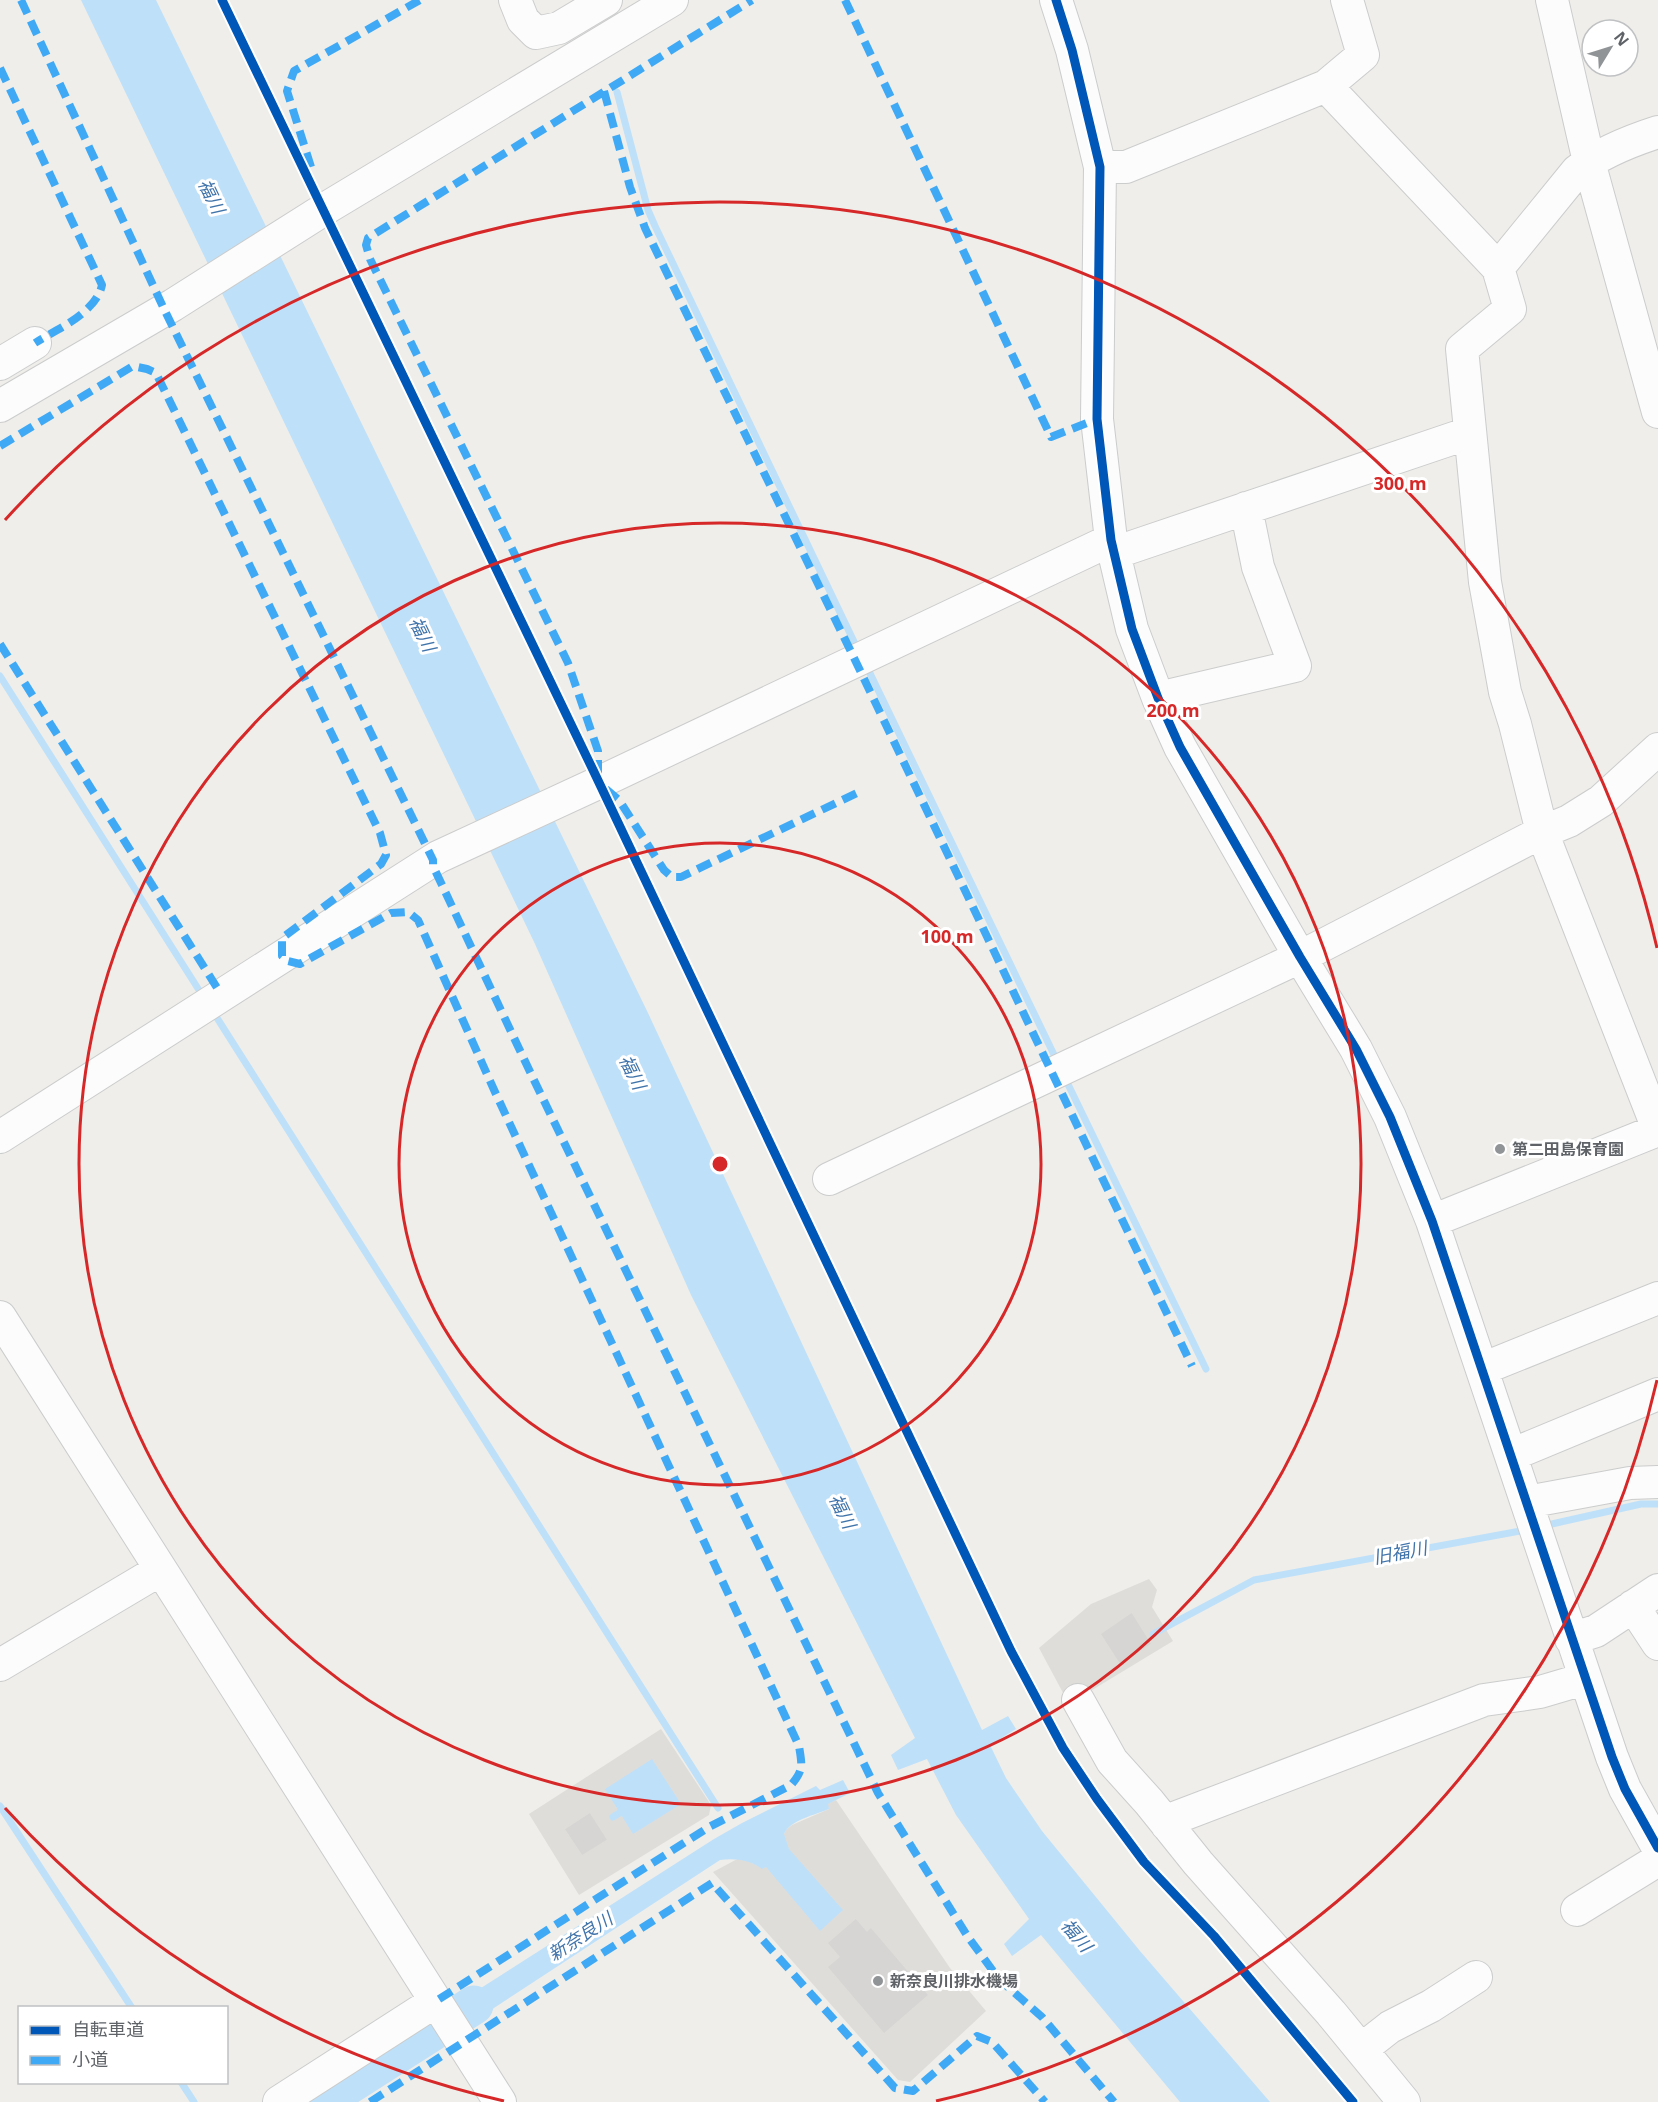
<svg xmlns="http://www.w3.org/2000/svg" width="1658" height="2102" viewBox="0 0 1658 2102" font-family="'Noto Sans','Noto Sans JP',sans-serif">
<rect width="100%" height="100%" fill="#efeeea"/>
<path fill="#dfddda" d="M 1149,1579 L 1157,1590 L 1152,1607 L 1173,1641 L 1069,1704 L 1039,1648 L 1091,1604 Z
M 661,1729 L 711,1805 L 709,1815 L 579,1895 L 529,1814 Z
M 836,1800 L 950,1968 L 986,2011 L 910,2082 L 898,2080 L 713,1872 L 784,1834 L 786,1830 L 792,1825 L 829,1809 L 827,1804 Z"/>
<path fill="#bfe0f9" d="M 81,0 L 156,0 L 648,1013 L 982,1730 L 1008,1716 L 1016,1729 L 990,1745 L 1006,1778 L 1042,1831 L 1140,1951 L 1270,2102 L 1180,2102 L 1041,1935 L 1012,1956 L 1004,1944 L 1029,1919 L 956,1815 L 927,1759 L 898,1770 L 891,1755 L 915,1738 L 691,1295 L 535,944 Z
M 652,1759 L 681,1804 L 633,1834 L 605,1789 Z
M 843,1780 L 850,1793 L 828,1804 L 829,1809 C 815,1815 790,1820 784,1834 L 789,1849 L 843,1910 L 820,1931 L 766,1867 L 762,1869 C 750,1860 735,1858 720,1860 L 436,2046 L 425,2025 L 459,2002 L 714,1839 L 742,1823 L 816,1786 L 820,1790 Z"/>
<g fill="none" stroke-linecap="round" stroke-linejoin="round">
<path stroke="#bfe0f9" stroke-width="7" d="M 617,92 L 648,210 L 655,226 L 858,650
M 866,665 L 1058,1063
M 0,676 L 204,998
M 212,1010 L 718,1808
M 1064,1076 L 1206,1369
M 1543,1526 L 1641,1504 L 1658,1504
M 1153,1634 L 1254,1580 L 1526,1530
M 0,1806 L 132,2008
M 613,1817 L 627,1808
M 181,2082 L 194,2102"/>
<path stroke="#bfe0f9" stroke-width="39" d="M 322,2102 L 474,2005"/>
</g>
<path fill="#d6d5d3" stroke="#deddd9" stroke-width="1.5" d="M 1132,1612 L 1152,1644 L 1120,1665 L 1100,1634 Z
M 590,1812 L 608,1840 L 582,1856 L 564,1829 Z
M 856,1918 L 867,1931 L 871,1927 L 929,1995 L 884,2034 L 827,1967 L 839,1957 L 827,1943 Z"/>
<g fill="none" stroke-linecap="round" stroke-linejoin="round">
<defs>
<path id="minor" d="M 515,0 L 523,20 L 536,33 L 559,28 L 606,0
M 1056,0 L 1072,50 L 1100,167 L 1097,419 L 1111,540 L 1132,629 L 1158,698 L 1180,747 L 1300,957 L 1356,1049 L 1390,1117 L 1432,1221 L 1612,1757 L 1625,1789 L 1658,1848
M 1552,0 L 1589,162 L 1658,412
M 1326,86 L 1498,268 L 1510,309 L 1462,349 L 1485,582 L 1505,692 L 1515,724 L 1542,832 L 1658,1129
M 1100,167 L 1126,167 L 1326,86 L 1363,55 L 1347,0
M 1498,268 L 1577,171 C 1600,153 1630,141 1658,132
M 0,364 L 35,343
M 0,406 L 173,305 L 323,210 L 672,0
M 1114,553 L 1469,433
M 1158,698 L 1295,666 L 1258,567 L 1246,508
M 0,1137 L 438,857 L 598,783 L 1111,540
M 829,1179 L 1300,957 L 1542,832 L 1569,821 L 1601,801 L 1658,749
M 1432,1221 L 1658,1130
M 0,1317 L 500,2102
M 1482,1369 L 1658,1298
M 1511,1455 L 1658,1394
M 1527,1502 L 1630,1483 L 1658,1482
M 1633,1606 L 1658,1644
M 1571,1639 L 1596,1631 L 1658,1590
M 0,1665 L 160,1570
M 1078,1700 L 1112,1761 L 1149,1802 L 1198,1863 L 1331,2013 L 1404,2102
M 1167,1825 L 1177,1817 L 1484,1700 L 1540,1692 L 1584,1679
M 1577,1910 L 1658,1860
M 1362,2049 L 1390,2027 L 1431,2006 L 1476,1977
M 279,2102 L 436,2001"/>
</defs>
<use href="#minor" stroke="#cbcccc" stroke-width="34"/>
<use href="#minor" stroke="#fdfcfc" stroke-width="32"/>
<path stroke="#3fa9f5" stroke-width="8" stroke-dasharray="15 8" stroke-linecap="butt" d="M 21,0 L 164,309 L 433,860 L 433,866 L 532,1076 L 878,1793 L 968,1937 L 999,1979 L 1042,2017 L 1114,2102
M 845,0 L 1051,437 L 1097,419
M 0,68 L 102,285 C 96,313 57,329 35,343
M 604,91 L 630,187 L 645,228 L 855,660 L 1192,1366
M 311,167 L 287,91 L 294,71 L 420,0
M 0,446 L 133,366 L 147,369 L 156,373 L 380,833 L 386,855 L 381,864 L 282,938 L 282,956 L 288,961 L 300,964 L 391,913 L 408,912 L 418,920 L 495,1092 L 799,1746 C 802,1765 804,1770 791,1785 L 709,1827 L 436,2001
M 0,644 L 221,994
M 598,775 L 598,751 L 568,663 L 370,259 L 366,245 L 368,238 L 752,0
M 606,789 L 619,800 L 664,870 L 672,877 L 681,877 L 857,793
M 370,2102 L 712,1883 L 895,2088 L 913,2091 L 977,2036 L 992,2042 L 1045,2102"/>
<defs>
<path id="cycleway" d="M 222,0 L 594,772 L 1011,1651 L 1063,1748 L 1097,1799 L 1144,1862 L 1214,1936 L 1353,2102
M 1056,0 L 1072,50 L 1100,167 L 1097,419 L 1111,540 L 1132,629 L 1158,698 L 1180,747 L 1300,957 L 1356,1049 L 1390,1117 L 1432,1221 L 1612,1757 L 1625,1789 L 1658,1848"/>
</defs>
<use href="#cycleway" stroke="#fff" stroke-width="13"/>
<use href="#cycleway" stroke="#0057b8" stroke-width="9"/>
</g>
<g fill="none" stroke="#d62828" stroke-width="3">
<circle cx="720" cy="1164" r="321"/>
<circle cx="720" cy="1164" r="641"/>
<path d="M1657 1380A962 962 0 0 1 936 2101M504 2101A962 962 0 0 1 5 1808M5 520A962 962 0 0 1 1657 948"/>
</g>
<g fill="#919496" stroke="#fff" stroke-width="2">
<circle cx="1500" cy="1149" r="6"/>
<circle cx="878" cy="1981" r="6"/>
</g>
<g text-anchor="middle" dominant-baseline="central" stroke-width="6" stroke-linejoin="round" paint-order="stroke">
<g font-size="16" font-weight="bold" fill="#5f6368" stroke="#fff" text-anchor="start">
<text x="1512" y="1149">第二田島保育園</text>
<text x="890" y="1981">新奈良川排水機場</text>
</g>
<g font-size="18" font-style="italic" fill="#4174aa" stroke="#fff">
<text transform="translate(212 196) rotate(64)">福川</text>
<text transform="translate(423 634) rotate(64)">福川</text>
<text transform="translate(633 1072) rotate(64)">福川</text>
<text transform="translate(843 1511) rotate(64)">福川</text>
<text transform="translate(1400 1552) rotate(-11)">旧福川</text>
<text transform="translate(1077 1935) rotate(50)">福川</text>
<text transform="translate(580 1936) rotate(-33)">新奈良川</text>
</g>
</g>
<circle cx="720" cy="1164" r="9" fill="#d62828" stroke="#fff" stroke-width="3"/>
<g font-size="18" text-anchor="middle" font-weight="bold" fill="#d62828" stroke="#fff" stroke-width="6" stroke-linejoin="round" paint-order="stroke">
<text x="1400" y="490">300 m</text>
<text x="1173" y="717">200 m</text>
<text x="947" y="943">100 m</text>
</g>
<rect x="18" y="2006" width="210" height="78" fill="#ffffff" stroke="#bfc1c3" stroke-width="1.5"/>
<rect x="30" y="2026" width="30" height="9" fill="#0057b8" stroke="#bfc1c3" stroke-width="1.5"/>
<text x="72" y="2036" font-size="18" fill="#5f6368">自転車道</text>
<rect x="30" y="2056" width="30" height="9" fill="#3fa9f5" stroke="#bfc1c3" stroke-width="1.5"/>
<text x="72" y="2066" font-size="18" fill="#5f6368">小道</text>
<g transform="translate(1610 48) rotate(52)"><circle r="28" fill="#ffffff" stroke="#bfc1c3" stroke-width="1.5"/>
<path d="M0-4.5L10 22L0 15L-10 22Z" fill="#919496"/>
<text y="-9" font-size="16" font-weight="bold" text-anchor="middle" fill="#5f6368">N</text>
</g>
</svg>
